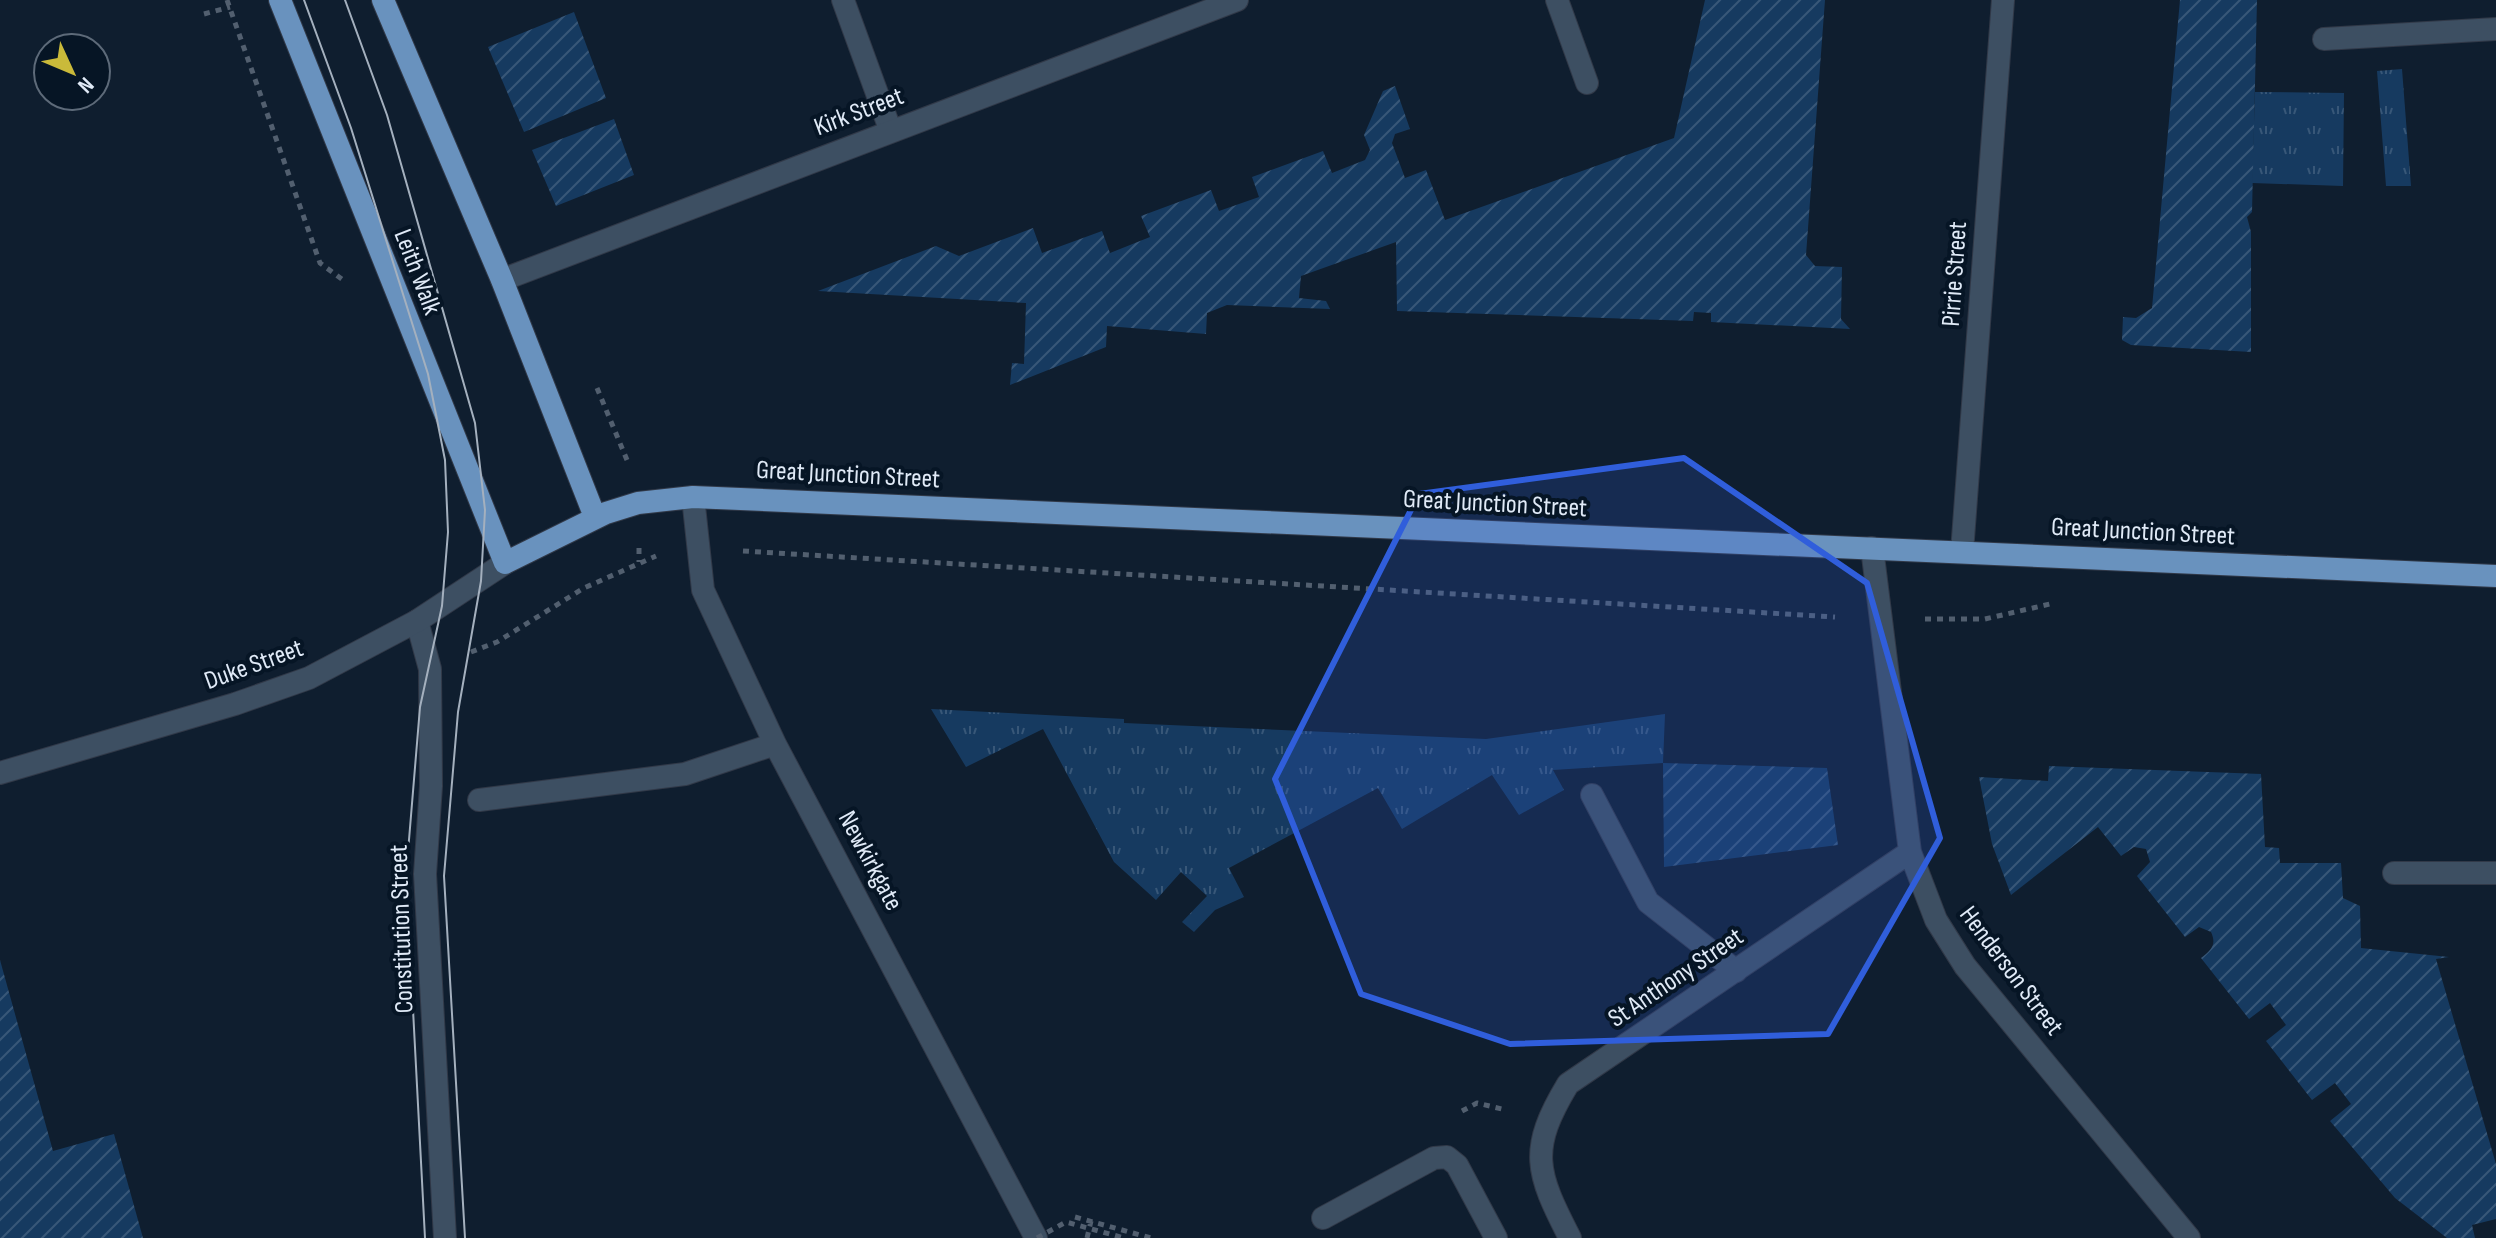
<svg xmlns="http://www.w3.org/2000/svg" width="2496" height="1238" viewBox="0 0 2496 1238" font-family="'Sofia Sans Condensed',sans-serif">
<defs>
<pattern id="grass-tufts" width="24" height="20" patternUnits="userSpaceOnUse" patternTransform="scale(2)"><rect width="24" height="20" fill="#163a60"/><path d="M3 7l-1-3M5 7V3M7 7l1-3M15 17l-1-3M17 17v-4M19 17l1-3" fill="none" stroke="#385778"/></pattern>
<pattern id="garden-furrows" width="10" height="10" patternUnits="userSpaceOnUse" patternTransform="scale(2)"><rect width="10" height="10" fill="#163a60"/><path d="M-1 1l2-2M0 10L10 0M9 11l2-2" fill="none" stroke="#385778"/></pattern>
</defs>
<rect width="100%" height="100%" fill="#0f1e2f"/>
<path fill="url(#grass-tufts)" d="M 2402,69 L 2411,186 L 2386,186 L 2377,71 Z
M 2255,92 L 2344,93 L 2343,186 L 2252,183 Z
M 931,709 L 1124,719 L 1124,723 L 1486,739 L 1665,714 L 1663,763 L 1553,770 L 1564,790 L 1519,815 L 1492,775 L 1402,829 L 1378,788 L 1229,868 L 1244,897 L 1215,910 L 1194,932 L 1182,922 L 1207,896 L 1181,872 L 1156,900 L 1114,862 L 1043,729 L 966,767 Z"/>
<path fill="url(#garden-furrows)" d="M 1705,0 L 1825,0 L 1806,255 L 1815,266 L 1842,267 L 1841,319 L 1850,329 L 1711,322 L 1711,313 L 1694,312 L 1693,321 L 1397,311 L 1396,242 L 1301,276 L 1299,298 L 1326,301 L 1330,309 L 1227,305 L 1207,313 L 1206,334 L 1107,326 L 1106,347 L 1010,385 L 1012,363 L 1024,364 L 1026,303 L 818,291 L 936,246 L 959,256 L 1033,228 L 1042,253 L 1102,231 L 1110,253 L 1150,237 L 1141,216 L 1211,190 L 1219,211 L 1259,197 L 1252,177 L 1323,151 L 1332,173 L 1365,160 L 1370,150 L 1364,135 L 1383,91 L 1395,86 L 1410,129 L 1395,134 L 1392,143 L 1405,178 L 1426,170 L 1445,220 L 1674,138 Z
M 2180,0 L 2257,0 L 2252,212 L 2247,217 L 2251,232 L 2251,352 L 2131,345 L 2122,340 L 2123,317 L 2136,318 L 2152,308 Z
M 574,12 L 606,98 L 524,132 L 488,47 Z
M 614,119 L 634,175 L 556,206 L 532,150 Z
M 1663,763 L 1827,768 L 1838,845 L 1664,867 Z
M 2049,766 L 2261,774 L 2265,847 L 2279,848 L 2280,863 L 2341,863 L 2343,898 L 2360,906 L 2361,948 L 2449,957 L 2436,959 L 2496,1164 L 2496,1219 L 2472,1225 L 2475,1238 L 2447,1238 L 2395,1198 L 2330,1121 L 2351,1104 L 2335,1083 L 2312,1100 L 2266,1041 L 2286,1025 L 2270,1003 L 2249,1019 L 2201,958 C 2211,950 2217,945 2211,932 L 2199,927 L 2185,937 L 2137,876 L 2150,862 L 2146,849 L 2134,847 L 2121,856 L 2098,827 L 2011,895 L 1992,844 L 1979,777 L 2048,781 Z
M 0,960 L 53,1151 L 114,1134 L 143,1238 L 0,1238 Z"/>
<g fill="none" stroke-linecap="round" stroke-linejoin="round">
<defs>
<path id="service" d="M 843,0 L 890,129
M 2324,39 L 2496,29
M 417,621 L 430,669 L 431,786 L 425,874 L 445,1238
M 1592,795 L 1648,902 L 1736,971
M 2394,873 L 2496,873
M 1323,1218 L 1434,1158 L 1447,1157 L 1457,1165 L 1496,1238"/>
<path id="pedestrian" d="M 693,497 L 703,590 L 775,744 L 1036,1238
M 479,800 L 685,774 L 775,744"/>
<path id="minor" d="M 1557,0 L 1587,83
M 502,280 L 1237,0
M 1872,548 L 1910,852 L 1936,920 L 1965,966 L 2189,1238
M 1962,552 L 2003,0
M 1570,1238 C 1536,1172 1528,1150 1568,1084 L 1910,852"/>
<path id="tertiary" d="M 0,773 L 235,704 L 309,678 L 417,621 L 505,563"/>
<path id="primary" d="M 280,0 L 505,563 L 606,513 L 638,503 L 693,497 L 2496,576
M 383,0 L 502,280 L 595,517"/>
</defs>
<use href="#service" stroke="#313948" stroke-width="24"/>
<use href="#pedestrian" stroke="#313948" stroke-width="24"/>
<use href="#minor" stroke="#313948" stroke-width="24"/>
<use href="#tertiary" stroke="#313948" stroke-width="24"/>
<use href="#primary" stroke="#313948" stroke-width="24"/>
<path stroke="#525f6f" stroke-width="5" stroke-dasharray="6 6" stroke-linecap="butt" d="M 227,0 L 320,263 L 343,280
M 204,14 L 230,7
M 597,388 L 627,460
M 639,548 L 639,562
M 743,551 L 1835,617
M 1925,619 L 1985,619 L 2050,604
M 471,652 L 497,642 L 584,588 L 656,556
M 1462,1111 L 1477,1103 L 1506,1110
M 1075,1217 L 1151,1238
M 1087,1238 L 1091,1221"/>
<use href="#service" stroke="#3d4f62" stroke-width="22"/>
<use href="#pedestrian" stroke="#3d4f62" stroke-width="22"/>
<use href="#minor" stroke="#3d4f62" stroke-width="22"/>
<use href="#tertiary" stroke="#3d4f62" stroke-width="22"/>
<use href="#primary" stroke="#6992be" stroke-width="22"/>
<path stroke="#a4b0be" stroke-width="2" d="M 304,0 L 351,128 L 428,374 L 445,460 L 448,532 L 442,606 L 420,707 L 406,876 L 425,1238
M 345,0 L 387,115 L 475,423 L 485,510 L 481,581 L 458,712 L 444,876 L 465,1238"/>
<path stroke="#525f6f" stroke-width="5" stroke-dasharray="6 6" stroke-linecap="butt" d="M 1037,1238 L 1066,1222 L 1124,1238"/>
</g>
<path fill="#305edb" fill-opacity="0.2" stroke="#305edb" stroke-width="6" stroke-linejoin="round" d="M 1684,458 L 1867,583 L 1940,838 L 1828,1034 L 1510,1044 L 1361,994 L 1275,779 L 1419,494 Z"/>
<g text-anchor="middle" dominant-baseline="central" stroke-width="8" stroke-linejoin="round" paint-order="stroke">
<g font-size="26" fill="#e0eaf7" stroke="#061525">
<text transform="translate(859 112) rotate(-21)">Kirk Street</text>
<text transform="translate(417 272) rotate(69)">Leith Walk</text>
<text transform="translate(1955 274) rotate(-86)">Pirrie Street</text>
<text transform="translate(848 475) rotate(3)">Great Junction Street</text>
<text transform="translate(1495 504) rotate(3)">Great Junction Street</text>
<text transform="translate(2143 532) rotate(3)">Great Junction Street</text>
<text transform="translate(254 665) rotate(-20)">Duke Street</text>
<text transform="translate(870 861) rotate(62)">Newkirkgate</text>
<text transform="translate(402 929) rotate(-92)">Constitution Street</text>
<text transform="translate(2011 971) rotate(53)">Henderson Street</text>
<text transform="translate(1676 978) rotate(-34)">St Anthony Street</text>
</g>
</g>
<g transform="translate(72 72) rotate(134)"><circle r="38" fill="#061525" stroke="#5d6a79" stroke-width="2"/>
<path d="M0-6L14 30L0 20L-14 30Z" fill="#caba3a"/>
<text y="-12" font-size="22" font-weight="bold" text-anchor="middle" fill="#e0eaf7">N</text>
</g>
</svg>
